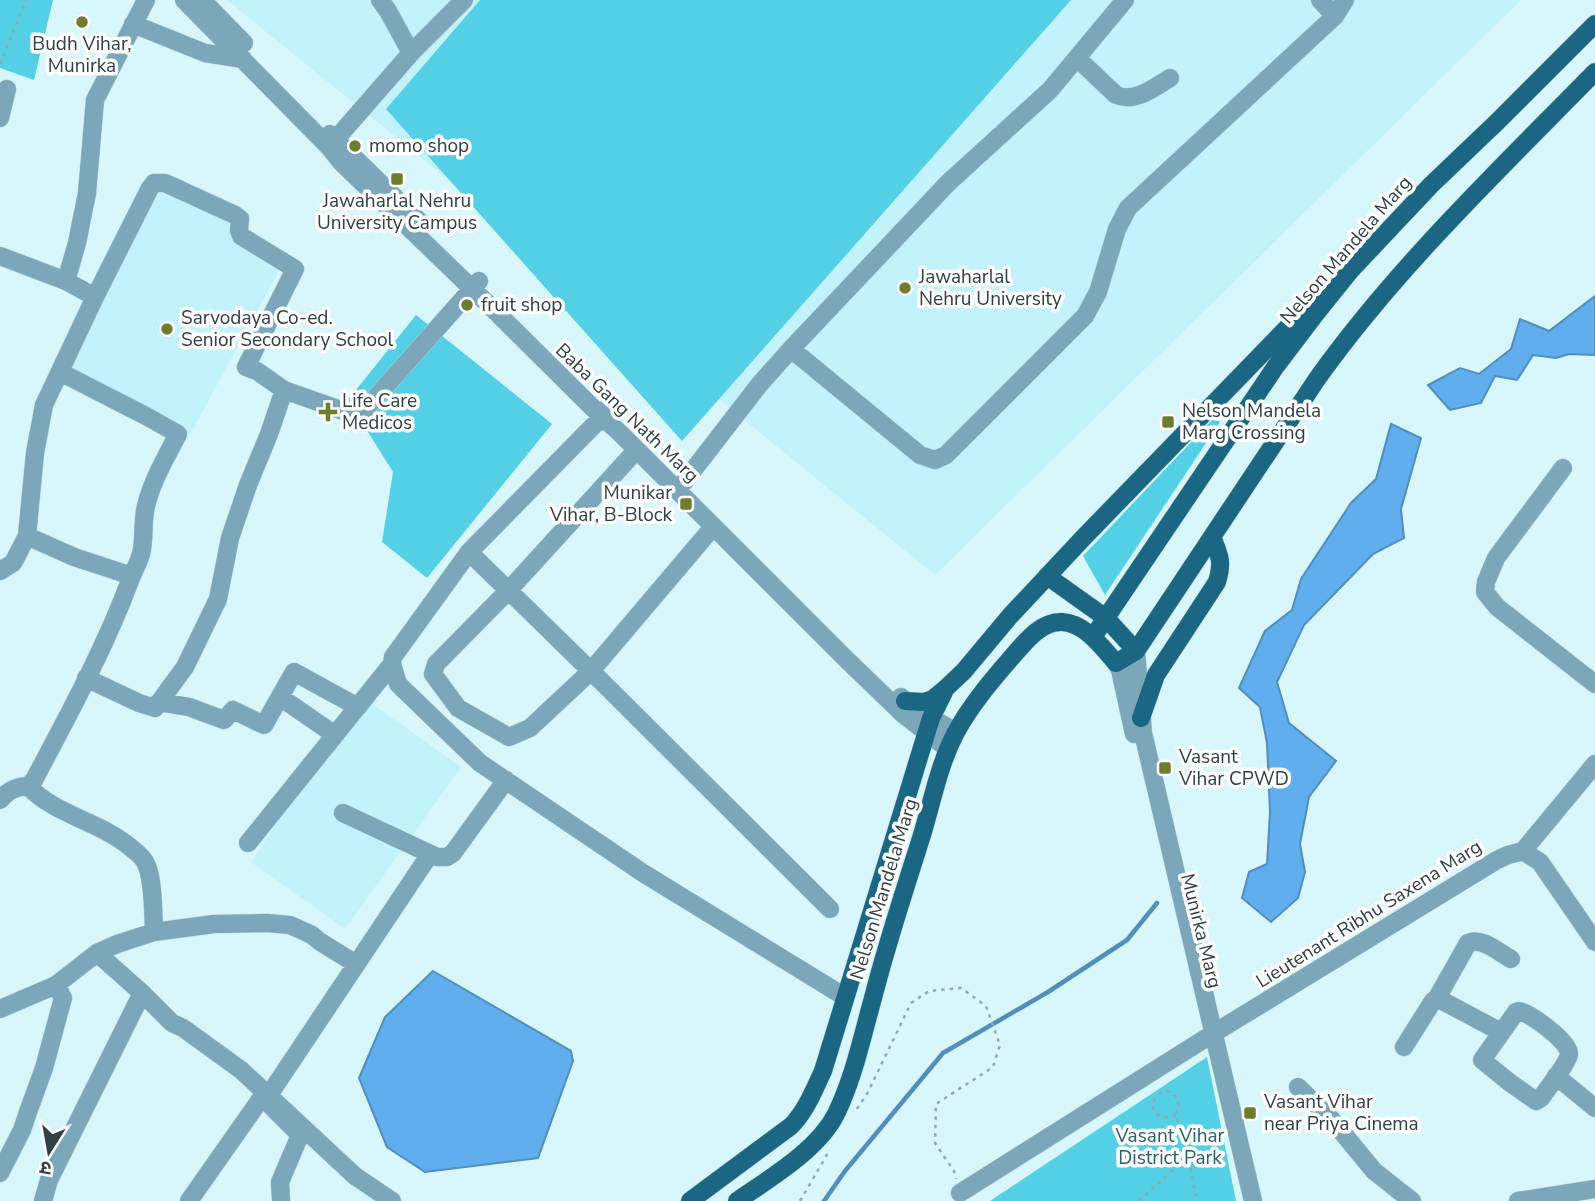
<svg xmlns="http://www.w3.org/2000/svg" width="1595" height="1201" viewBox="0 0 1595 1201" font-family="'Nunito Sans','Noto Sans Devanagari',sans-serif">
<rect width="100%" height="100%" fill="#d8f7fd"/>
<path fill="#c2f2fb" d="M 227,0 L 1521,0 L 935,575 Z
M 159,185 L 241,218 L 235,229 L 285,259 L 190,435 L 65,373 Z
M 361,696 L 461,767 L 345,929 L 251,862 Z"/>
<path fill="#53d0e5" d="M 0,0 L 53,0 L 34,80 L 0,68 Z
M 480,0 L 1071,0 L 682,441 L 386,109 Z
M 416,315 L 552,424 L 427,578 L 382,542 L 393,472 L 348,400 Z
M 1214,418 L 1220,422 L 1105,595 L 1083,556 Z
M 1207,1057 L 1236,1201 L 990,1201 Z"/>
<path fill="#61aeef" stroke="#528dbb" stroke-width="2" d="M 1595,296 L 1595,355 L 1569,354 L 1556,358 L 1533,355 L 1517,380 L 1495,376 L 1481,403 L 1450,410 L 1428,385 L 1460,368 L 1479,374 L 1511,349 L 1520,319 L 1549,331 Z
M 1391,424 L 1421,438 L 1401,509 L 1404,538 L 1373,554 L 1304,625 L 1277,682 L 1289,723 L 1336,761 L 1309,797 L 1300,844 L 1305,872 L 1298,898 L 1271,922 L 1242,898 L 1249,872 L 1267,864 L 1270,812 L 1267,743 L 1260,707 L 1239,688 L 1265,631 L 1292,610 L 1301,579 L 1351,503 L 1376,479 Z
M 433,971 L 571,1051 L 573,1061 L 538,1158 L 425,1172 L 387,1147 L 359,1078 L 385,1017 Z"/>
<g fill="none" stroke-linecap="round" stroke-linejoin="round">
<path stroke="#528dbb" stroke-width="4.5" d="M 824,1201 L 845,1171 L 943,1053 L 1048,992 L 1127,940 L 1157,903"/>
<defs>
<path id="minor" d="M 184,0 L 329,147 L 341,162 L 491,307 L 602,417 L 619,432 L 846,659 L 904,715 L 948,749
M 202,0 L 244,43
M 380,0 L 388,11 L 411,53
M 1320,0 L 1335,16
M 133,24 L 205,53 L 243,59
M 1077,58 L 1116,95 C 1136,103 1153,88 1170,78
M 0,118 L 7,89
M 330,134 L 420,222
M 329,147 L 411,53 L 464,0
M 0,256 L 66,281 L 95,297
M 66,281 L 77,243 L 87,193 L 95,100 L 146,0
M 791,349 L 920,455 L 935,460 L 946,455 L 1085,316 L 1098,292 L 1117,229 L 1128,208 L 1335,16 L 1345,0
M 607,408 L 602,417 L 469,552 L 393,657 L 392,664 L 398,684 L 480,763 L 643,873 L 845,997
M 631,456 L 508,591 L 436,664 L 433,674 L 458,708 L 509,737 L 530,728 L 591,671 L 713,527
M 1563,468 L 1496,558 L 1486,582 L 1485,592 L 1497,607 L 1595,684
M 684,482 L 759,385 L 791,349 L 948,183 L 1050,90 L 1125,0
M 469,552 L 591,671 L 830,909
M 0,571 L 13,563 L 27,536
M 132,576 L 74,557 L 27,536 L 35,453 L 44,405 L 95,297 L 150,188 L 154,183 L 165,183 L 235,215 L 240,219 L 239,230 L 241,236 L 295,269 L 246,367 L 257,371 L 284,390 L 352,414 L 359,415 L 361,414 L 479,281
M 1136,651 L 1143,733 L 1253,1201
M 1116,663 L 1120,670 L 1134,734
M 86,678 L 139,703 L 155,708 L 185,667 L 218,599 L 230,538 L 248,485 L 269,434 L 284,390
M 280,697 L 335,735
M 901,697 L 912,707 L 956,732
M 159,702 L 189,707 L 224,720 L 233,710 L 264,725 L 294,672 L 358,707
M 28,786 C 55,815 99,821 130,847 C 135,851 142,856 145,862 C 154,877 153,914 154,932
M 0,800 C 9,790 15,787 28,786 L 34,780 C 69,714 105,648 131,578 C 134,570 139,562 141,554 C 145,539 142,522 146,506 C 152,481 166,457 178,434 L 146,416 L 60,372
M 343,813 L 437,857 L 447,857 L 453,853 L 506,780
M 248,843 L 392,664
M 1523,851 L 1540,862 L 1595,942
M 97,953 L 142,993
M 1437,998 L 1501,1032
M 0,1009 L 56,985 L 97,953 L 117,944 L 154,932 L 214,924 L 267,923 L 290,925 L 312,935 L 319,941 L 356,964
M 1519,1011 C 1530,1013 1570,1042 1569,1054 C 1568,1063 1547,1089 1541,1098 L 1536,1101 L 1509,1082 L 1482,1060 L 1516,1012 Z
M 1404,1047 L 1433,1001 L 1437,998 L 1468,943 C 1482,937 1498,952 1511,959
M 1556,1076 L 1595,1108
M 1298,1087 L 1332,1120 L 1374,1171 L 1412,1201
M 269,1095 L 430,854
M 0,1173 L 22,1130 L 28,1112 L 44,1068 L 63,998 L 56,985
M 960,1193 L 1206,1038 L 1497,860 L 1508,855 L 1523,851 L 1595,764
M 43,1201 L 49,1180 L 142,993 L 172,1023 L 183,1028 L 241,1070 L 355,1176 L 392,1201
M 189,1201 L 262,1097 L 300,1135 L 280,1182 L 281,1201
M 1518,1201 L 1595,1189"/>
<path id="major" d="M 1047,576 L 1106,618 L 1136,651
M 1093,637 L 1276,366 L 1317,312 L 1350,271 L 1431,185 L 1497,122 L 1595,24
M 905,701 L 924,702 L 933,699 L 945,689 L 964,671 L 1010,616 L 1084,537 L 1316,298
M 1141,718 L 1156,675 L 1217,582 C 1223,562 1220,556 1212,537
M 690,1201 L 791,1126 C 806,1111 814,1090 823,1071 L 931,718 L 944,692
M 737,1201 C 770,1178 818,1150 836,1114 C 854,1077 862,1037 873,998 C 887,943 905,889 922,835 C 932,802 939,765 955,734 C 970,706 991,681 1012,657 C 1025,642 1041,621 1062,622 C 1085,623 1102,647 1116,663 L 1136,651 L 1317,379 C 1396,268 1499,170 1595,72"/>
</defs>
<use href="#minor" stroke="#b6d2d8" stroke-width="19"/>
<use href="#major" stroke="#b6d2d8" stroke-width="19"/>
<path stroke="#91aaae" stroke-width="2.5" stroke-dasharray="3.5 5" stroke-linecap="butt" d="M 0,64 L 26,0
M 857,1109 L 868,1092 L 911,1003 L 929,991 L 961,988 L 986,1006 L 1000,1045 L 993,1067 L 936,1104 L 935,1143 L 954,1171 L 956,1179
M 1176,1115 C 1158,1123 1146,1107 1157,1096 C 1169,1084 1184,1098 1176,1115 L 1188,1156 L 1197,1201
M 800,1201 L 828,1153
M 1139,1201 L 1188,1156"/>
<use href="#minor" stroke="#7ca7bb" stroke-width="18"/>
<use href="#major" stroke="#1b6783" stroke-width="18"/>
</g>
<g fill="#6e7d2b" stroke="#fefefe" stroke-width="2.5">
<circle cx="82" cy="22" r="7"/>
<circle cx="355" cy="146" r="7"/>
<rect x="390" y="172" width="14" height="14" rx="3.5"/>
<circle cx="905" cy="288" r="7"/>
<circle cx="467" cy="305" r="7"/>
<circle cx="167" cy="329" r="7"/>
<path d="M324.5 401.5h7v7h7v7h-7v7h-7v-7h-7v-7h7z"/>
<rect x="1161" y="415" width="14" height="14" rx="3.5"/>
<rect x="679" y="497" width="14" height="14" rx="3.5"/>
<rect x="1158" y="761" width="14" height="14" rx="3.5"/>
<rect x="1243" y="1106" width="14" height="14" rx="3.5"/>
</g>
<g text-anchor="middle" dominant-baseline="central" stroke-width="7" stroke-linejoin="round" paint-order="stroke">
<g font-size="19" fill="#304043" stroke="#fefefe" text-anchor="start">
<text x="82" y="44" text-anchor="middle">Budh Vihar,<tspan x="82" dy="22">Munirka</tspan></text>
<text x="369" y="146">momo shop</text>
<text x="397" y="201" text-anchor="middle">Jawaharlal Nehru<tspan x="397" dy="22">University Campus</tspan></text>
<text x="919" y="277">Jawaharlal<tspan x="919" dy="22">Nehru University</tspan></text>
<text x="481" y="305">fruit shop</text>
<text x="181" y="318">Sarvodaya Co-ed.<tspan x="181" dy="22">Senior Secondary School</tspan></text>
<text x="342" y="401">Life Care<tspan x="342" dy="22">Medicos</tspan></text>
<text x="1182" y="411">Nelson Mandela<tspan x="1182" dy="22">Marg Crossing</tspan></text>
<text x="672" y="493" text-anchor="end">Munikar<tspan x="672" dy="22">Vihar, B-Block</tspan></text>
<text x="1179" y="757">Vasant<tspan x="1179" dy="22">Vihar CPWD</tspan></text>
<text x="1264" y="1102">Vasant Vihar<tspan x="1264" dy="22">near Priya Cinema</tspan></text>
</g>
<g font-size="19" fill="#304043" stroke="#fefefe">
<text transform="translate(1346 250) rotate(-49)">Nelson Mandela Marg</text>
<text transform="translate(627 413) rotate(44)">Baba Gang Nath Marg</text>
<text transform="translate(884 889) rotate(-73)">Nelson Mandela Marg</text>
<text transform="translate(1369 914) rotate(-32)">Lieutenant Ribhu Saxena Marg</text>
<text transform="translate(1201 931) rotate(76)">Munirka Marg</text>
</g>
<g font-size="19" fill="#266069" stroke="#fefefe">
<text x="1170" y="1136">Vasant Vihar<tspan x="1170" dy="22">District Park</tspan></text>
</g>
</g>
<g transform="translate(49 1152) rotate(191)" stroke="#fefefe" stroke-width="5" paint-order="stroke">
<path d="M0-5L12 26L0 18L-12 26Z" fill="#304043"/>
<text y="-10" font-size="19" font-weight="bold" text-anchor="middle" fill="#304043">उ</text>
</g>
</svg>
